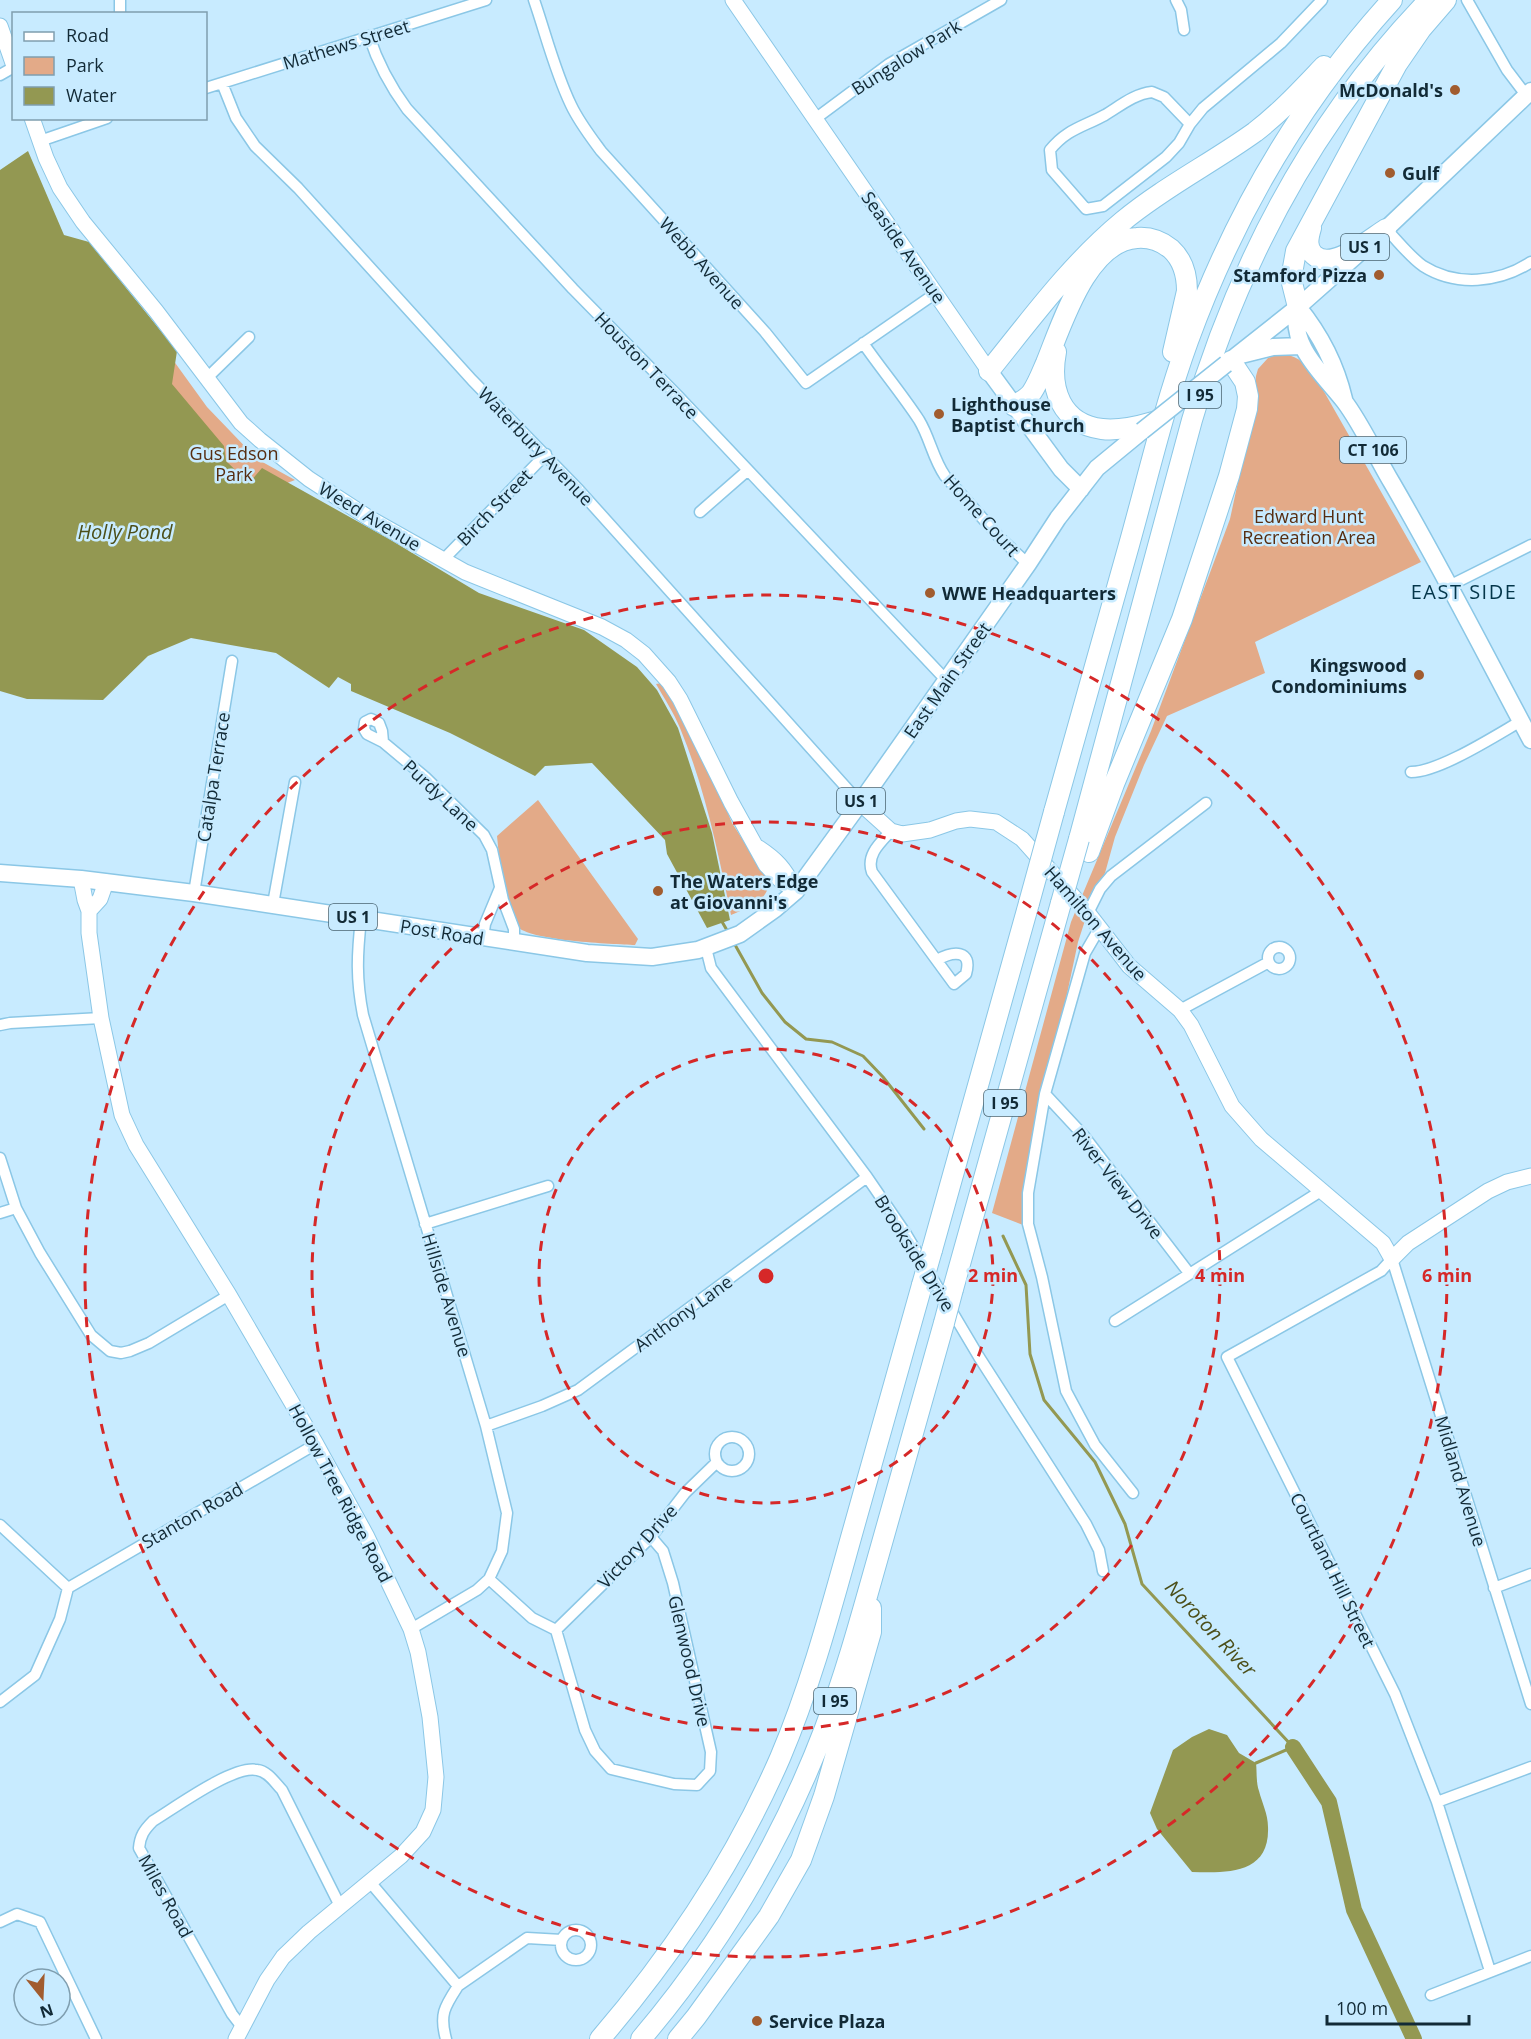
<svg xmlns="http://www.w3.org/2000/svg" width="1531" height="2039" viewBox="0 0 1531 2039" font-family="'Open Sans',sans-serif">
<rect width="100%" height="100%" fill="#c8ebff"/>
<path fill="#e3aa88" d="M 160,342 L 207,407 L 257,459 L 295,480 L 264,492 L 246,494 L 169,404 Z
M 1279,354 C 1295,354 1304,362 1314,374 L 1421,562 L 1255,642 L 1265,673 L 1167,716 L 1144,765 L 1115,837 L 1105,873 L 1093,896 L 1078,942 L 1048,1084 L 1034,1127 L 1022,1208 L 1023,1225 L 992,1213 L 1071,922 L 1151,731 L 1230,519 L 1251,422 L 1256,376 L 1258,369 L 1268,358 Z
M 662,683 L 707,763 L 732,823 L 768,879 C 772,900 747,908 731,915 C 718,852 705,788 680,728 C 674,713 664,698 656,684 Z
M 538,800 L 638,939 L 635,945 C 614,944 528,941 517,926 C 501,905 500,862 497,836 Z"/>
<path fill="#939852" d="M 28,151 L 64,235 L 89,242 L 177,351 L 172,384 L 224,446 L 226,461 L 249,483 L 262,468 L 389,539 L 479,593 L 584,630 L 637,667 L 657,690 L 678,728 L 712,833 L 730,920 L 707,928 L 667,854 L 665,840 L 592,763 L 545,766 L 535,776 L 450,733 L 351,691 L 351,684 L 338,677 L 329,688 L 276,653 L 191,638 L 148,656 L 103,700 L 27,699 L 0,691 L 0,170 Z
M 1209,1729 L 1227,1735 L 1239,1753 L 1256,1763 C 1257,1772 1256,1783 1259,1791 C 1262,1803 1268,1814 1268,1827 C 1270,1875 1226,1873 1192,1872 L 1157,1829 L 1150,1813 L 1173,1750 L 1192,1737 Z"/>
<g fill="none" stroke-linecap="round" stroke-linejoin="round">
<path stroke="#939852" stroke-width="3" d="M 721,920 L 728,932
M 734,943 L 762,993 L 785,1022 L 806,1039 L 832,1042 L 863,1056 L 883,1077 L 924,1129
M 1003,1236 L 1026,1285 L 1030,1354 L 1044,1400 L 1095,1462 L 1125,1524 L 1142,1584 L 1293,1747 L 1256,1763"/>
<path stroke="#939852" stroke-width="16" d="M 1293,1747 L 1329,1802 L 1354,1910 L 1414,2039"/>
<defs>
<path id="street" d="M 534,0 C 546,35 555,72 571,105 C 579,122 590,136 601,151 L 765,332 L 806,383 L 936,293
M 1176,0 L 1181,10 L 1184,30
M 1467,0 L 1507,70 L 1526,95
M 120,14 L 120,0
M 369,36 C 378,64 390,86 407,109 L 573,289 L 679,397 L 946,680
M 0,75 L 14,67
M 222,83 L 236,118 L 255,146 L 298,188 L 472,380 L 579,490 L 860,803
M 206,88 L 486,0
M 1152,92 L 1164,97 L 1190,124 L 1179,143 L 1166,157 L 1103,206 L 1086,209 L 1052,170 L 1050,150 C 1067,129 1083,127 1105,115 C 1120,106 1134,94 1152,92 Z
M 815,119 L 889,64 L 1001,0
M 1190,124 L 1203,108 L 1281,43 L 1322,0
M 40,141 L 107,118
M 1386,229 C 1398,241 1409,256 1423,266 C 1456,287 1499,283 1531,262
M 863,343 C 881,369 902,394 919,420 C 930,438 933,459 945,476 L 1000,538 L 1028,564
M 207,378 L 249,337
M 700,512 L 748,470
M 443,560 L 546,454
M 1449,586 L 1531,545
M 383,742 L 382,731 L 379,723 L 371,719 L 365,722 L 364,729 L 367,734 L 383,742 L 425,777 L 484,835 L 492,850 L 503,900 L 514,929 L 514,942
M 1411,772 C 1439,772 1495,736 1521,721
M 891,831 C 880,843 866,855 872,872 L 954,984 L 966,974 C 973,949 953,951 937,960
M 194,893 L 232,661
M 273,904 L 295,782
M 1088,913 L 1100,889 L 1111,876 L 1206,803
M 361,919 C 357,955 356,979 363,1015 L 486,1426 L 507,1513 L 502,1551 L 489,1579 L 477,1590 L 411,1629
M 1099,929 L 1085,953 L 1045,1094 L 1028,1193 L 1028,1224 L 1042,1277 L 1066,1391 L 1095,1445 L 1133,1493
M 483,938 L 485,924 L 500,888
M1268 958a11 11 0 1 1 22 0a11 11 0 1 1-22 0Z
M 706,948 L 711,968 L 867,1177 L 906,1234 L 979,1357 L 1086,1524 L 1099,1550 L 1103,1571
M 1180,1010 L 1269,962
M 0,1025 L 10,1023 L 101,1018
M 1045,1094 L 1084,1136 L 1189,1273
M 0,1158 L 16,1208 L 40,1253 L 91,1335 L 110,1351 L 121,1353 L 130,1351 L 149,1343 L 229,1295
M 0,1213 L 16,1208
M 425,1224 L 548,1186
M 1392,1259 L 1381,1271 L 1227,1357 L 1395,1694 L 1437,1802 L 1490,1971
M 1392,1259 L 1531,1704
M 1115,1321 L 1321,1191
M 486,1426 L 542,1406 L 578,1390 L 867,1177
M715 1454a17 17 0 1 1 34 0a17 17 0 1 1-34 0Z
M 0,1525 L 68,1588 L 316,1444
M 489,1579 L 532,1618 L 556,1630 L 585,1730 L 595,1751 L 611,1769 L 674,1784 L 697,1785 L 710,1771 L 711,1752 L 673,1583 L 663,1551 L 651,1537
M 1494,1588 L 1531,1574
M 556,1630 L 651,1537 L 685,1493 L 717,1462
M 0,1702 L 35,1675 L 60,1619 L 68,1588
M 1437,1802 L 1531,1767
M 370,1882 L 458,1986 L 527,1938 L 562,1940
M 0,1922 L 17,1914 L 40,1922 L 96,2039
M561 1945a15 15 0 1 1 30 0a15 15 0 1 1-30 0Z
M 1431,1995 L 1531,1956
M 242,2027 L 232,2014 L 139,1848 C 140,1836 144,1830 153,1821 C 176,1807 233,1765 257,1770 C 268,1771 275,1783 282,1790 L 340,1906
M 446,2039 C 439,2014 445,2006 458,1986"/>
<path id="secondary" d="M 733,0 L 989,371
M 0,26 L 14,66
M 32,118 L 46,158 L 60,188 L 83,222 L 156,311 L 241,423 L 260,440 L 309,479 L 369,518 L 465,572 L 602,627 L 626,640 L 644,654 L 669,682 L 680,699 L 731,802 L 766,865 L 782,882 L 796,891
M 860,803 L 891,831 L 902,834 L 930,830 L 956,821 L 970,819 L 996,822 L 1022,839 L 1088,913 L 1129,966 L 1180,1010 L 1191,1025 L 1232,1106 L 1261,1139 L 1383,1243 L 1392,1259 L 1408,1243 L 1488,1191 L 1507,1182 L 1531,1176
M 759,848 C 777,860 784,868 794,887
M 81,879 L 85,900 L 89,911 L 89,933 L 101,1018 L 122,1115 L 136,1145 L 229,1295 L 316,1444 L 366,1535 L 411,1629 L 418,1652 L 430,1717 L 436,1777 L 433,1810 L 423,1832 L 401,1856 L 309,1932 L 283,1957 L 267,1980 L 236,2039
M 89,911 L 100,899 L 106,882"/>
<path id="primary" d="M 1298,307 C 1288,345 1323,374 1344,401 C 1361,423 1377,458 1392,483 C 1441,567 1485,654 1531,740
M 1298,307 C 1320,334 1336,365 1344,399
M 1241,355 L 1273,347 L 1302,346
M 1226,364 L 1298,307 L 1386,229 L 1531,91
M 989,371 L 1061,469 L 1081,489
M 0,873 L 81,879 L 194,893 L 587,953 L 652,957 L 698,950 L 740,934 L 775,909 L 796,891 L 860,803 L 1028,564 L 1058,518 L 1097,468 L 1142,431"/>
<path id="highway" d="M 1311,228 C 1308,238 1306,248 1314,255 C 1332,272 1370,239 1386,229
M 1298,307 L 1291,279 L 1296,251 L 1397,64 L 1421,29 L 1446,0
M 1056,352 C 1049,389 1061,424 1102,429 C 1119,431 1136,427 1153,422
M 989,371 C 1031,319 1071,264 1123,221 C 1164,187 1212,163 1255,132 C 1281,112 1302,89 1324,66
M 1014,406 C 1020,402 1028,398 1032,392 C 1038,383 1042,372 1046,363 C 1062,324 1087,241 1137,238 C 1149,237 1161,241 1171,249 C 1183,260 1187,275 1187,291 L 1173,352
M 1054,812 C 1079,723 1104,634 1129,545 C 1148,477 1164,407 1188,341 C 1234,215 1302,99 1392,0
M 1079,839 L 1192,420 C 1238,263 1315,118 1429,0
M 1089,852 L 1114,784 L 1182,619 L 1229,476 L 1247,409 L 1248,396 L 1245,382 L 1231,361
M 932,1250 L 1029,903
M 953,1289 L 1061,903
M 600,2039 C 673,1954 735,1861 780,1758 C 811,1685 831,1609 852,1534 C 876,1451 899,1368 922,1285
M 641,2039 C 719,1947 782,1841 825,1728 C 847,1670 863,1610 880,1550 C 901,1475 922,1399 944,1323
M 678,2039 L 696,2017 L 769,1916 L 801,1860 L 824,1796 L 871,1632 L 871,1608"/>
</defs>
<use href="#street" stroke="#8bc7e6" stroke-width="13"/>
<use href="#secondary" stroke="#8bc7e6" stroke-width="17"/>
<use href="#primary" stroke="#8bc7e6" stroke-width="19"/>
<use href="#highway" stroke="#8bc7e6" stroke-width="22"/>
<use href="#street" stroke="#fff" stroke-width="10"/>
<use href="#secondary" stroke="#fff" stroke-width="15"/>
<use href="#primary" stroke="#fff" stroke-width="16"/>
<use href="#highway" stroke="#fff" stroke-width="20"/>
<defs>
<path id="primary-bridge" d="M 1142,431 L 1226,364"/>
<path id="highway-bridge" d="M 1029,903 L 1054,812
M 1061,903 L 1079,839
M 922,1285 L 932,1250
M 944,1323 L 953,1289"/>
</defs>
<use href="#primary-bridge" stroke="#8bc7e6" stroke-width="19" stroke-linecap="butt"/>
<use href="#highway-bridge" stroke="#8bc7e6" stroke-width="22" stroke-linecap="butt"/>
<use href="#primary-bridge" stroke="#fff" stroke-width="16"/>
<use href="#highway-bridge" stroke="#fff" stroke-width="20"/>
</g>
<g fill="none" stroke="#d62828" stroke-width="3" stroke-dasharray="10 8">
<circle cx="766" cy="1276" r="227"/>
<circle cx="766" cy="1276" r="454"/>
<circle cx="766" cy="1276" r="681"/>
</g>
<g fill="#a15c2f" stroke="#c8ebff" stroke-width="2">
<circle cx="1455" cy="90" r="6"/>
<circle cx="1390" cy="173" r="6"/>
<circle cx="1379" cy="275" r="6"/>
<circle cx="939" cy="414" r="6"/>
<circle cx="930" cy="593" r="6"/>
<circle cx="1419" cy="675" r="6"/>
<circle cx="658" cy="891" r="6"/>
<circle cx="757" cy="2021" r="6"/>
</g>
<g text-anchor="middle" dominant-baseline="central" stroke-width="5" stroke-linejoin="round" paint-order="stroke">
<g fill="#c8ebff" stroke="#496472" stroke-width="1.5">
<rect x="1341" y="234" width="48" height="26" rx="4.5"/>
<rect x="1179" y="382" width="42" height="26" rx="4.5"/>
<rect x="1340" y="437" width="66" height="26" rx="4.5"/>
<rect x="837" y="788" width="48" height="26" rx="4.5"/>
<rect x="329" y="904" width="48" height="26" rx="4.5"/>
<rect x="984" y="1090" width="42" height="26" rx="4.5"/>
<rect x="814" y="1688" width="42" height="26" rx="4.5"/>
</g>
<g font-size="16" font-weight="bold" fill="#122a36">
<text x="1365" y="247">US 1</text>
<text x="1200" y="395">I 95</text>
<text x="1373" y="450">CT 106</text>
<text x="861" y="801">US 1</text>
<text x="353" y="917">US 1</text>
<text x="1005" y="1103">I 95</text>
<text x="835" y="1701">I 95</text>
</g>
<g font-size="18" fill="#122a36" stroke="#c8ebff">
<text transform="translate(346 44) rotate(-17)">Mathews Street</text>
<text transform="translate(906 57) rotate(-32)">Bungalow Park</text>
<text transform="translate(904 247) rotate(55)">Seaside Avenue</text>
<text transform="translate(702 263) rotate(48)">Webb Avenue</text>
<text transform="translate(647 365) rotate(46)">Houston Terrace</text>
<text transform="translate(536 446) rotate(46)">Waterbury Avenue</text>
<text transform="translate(494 507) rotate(-46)">Birch Street</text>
<text transform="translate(982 515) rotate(48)">Home Court</text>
<text transform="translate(370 516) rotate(31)">Weed Avenue</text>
<text transform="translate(947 680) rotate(-55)">East Main Street</text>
<text transform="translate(213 777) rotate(-81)">Catalpa Terrace</text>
<text transform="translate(441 795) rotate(43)">Purdy Lane</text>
<text transform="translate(1096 923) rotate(49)">Hamilton Avenue</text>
<text transform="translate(442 932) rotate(9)">Post Road</text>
<text transform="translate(1118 1183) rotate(52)">River View Drive</text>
<text transform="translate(915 1253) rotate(58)">Brookside Drive</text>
<text transform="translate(447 1295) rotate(73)">Hillside Avenue</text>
<text transform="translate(683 1313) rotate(-36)">Anthony Lane</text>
<text transform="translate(1461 1481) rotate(73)">Midland Avenue</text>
<text transform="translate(341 1493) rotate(62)">Hollow Tree Ridge Road</text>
<text transform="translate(192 1515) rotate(-30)">Stanton Road</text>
<text transform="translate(637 1546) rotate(-47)">Victory Drive</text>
<text transform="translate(1333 1570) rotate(64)">Courtland Hill Street</text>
<text transform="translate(690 1661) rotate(77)">Glenwood Drive</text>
<text transform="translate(166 1896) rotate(61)">Miles Road</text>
</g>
<g font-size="18" font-weight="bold" fill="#122a36" stroke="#c8ebff" text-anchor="start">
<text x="1443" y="90" text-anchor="end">McDonald's</text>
<text x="1402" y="173">Gulf</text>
<text x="1367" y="275" text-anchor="end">Stamford Pizza</text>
<text x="951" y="404">Lighthouse<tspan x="951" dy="21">Baptist Church</tspan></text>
<text x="942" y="593">WWE Headquarters</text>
<text x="1407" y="665" text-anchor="end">Kingswood<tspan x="1407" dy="21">Condominiums</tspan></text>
<text x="670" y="881">The Waters Edge<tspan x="670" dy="21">at Giovanni's</tspan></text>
<text x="769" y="2021">Service Plaza</text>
</g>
<g font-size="18" fill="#572d10" stroke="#c8ebff">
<text x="234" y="453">Gus Edson<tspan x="234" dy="21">Park</tspan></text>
<text x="1309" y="516">Edward Hunt<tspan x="1309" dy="21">Recreation Area</tspan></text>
</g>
<g font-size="20" font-style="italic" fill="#4c4f1a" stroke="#c8ebff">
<text x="125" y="531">Holly Pond</text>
<text transform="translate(1211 1628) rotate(47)">Noroton River</text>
</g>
<g font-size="20" letter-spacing="1.5" fill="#04364a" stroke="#c8ebff">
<text x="1464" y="591">EAST SIDE</text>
</g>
</g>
<circle cx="766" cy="1276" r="9" fill="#d62828" stroke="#c8ebff" stroke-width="3"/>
<g font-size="18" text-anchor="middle" font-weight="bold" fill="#d62828" stroke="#c8ebff" stroke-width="5" stroke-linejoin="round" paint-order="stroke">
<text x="993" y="1282">2 min</text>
<text x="1220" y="1282">4 min</text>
<text x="1447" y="1282">6 min</text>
</g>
<rect x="12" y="12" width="195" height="108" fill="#c8ebff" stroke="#7f9eaf" stroke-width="1.5"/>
<rect x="24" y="32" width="30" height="9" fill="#ffffff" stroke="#7f9eaf" stroke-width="1.5"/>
<text x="66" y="42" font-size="18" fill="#122a36">Road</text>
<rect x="24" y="57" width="30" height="18" fill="#e3aa88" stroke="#7f9eaf" stroke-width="1.5"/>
<text x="66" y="72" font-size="18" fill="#122a36">Park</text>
<rect x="24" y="87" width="30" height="18" fill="#939852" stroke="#7f9eaf" stroke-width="1.5"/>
<text x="66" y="102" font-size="18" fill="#122a36">Water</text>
<g transform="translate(42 1997) rotate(162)"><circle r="28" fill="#c8ebff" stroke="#7f9eaf" stroke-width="1.5"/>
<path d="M0-4.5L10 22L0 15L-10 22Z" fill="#a15c2f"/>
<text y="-9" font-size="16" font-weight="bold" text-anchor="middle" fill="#122a36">N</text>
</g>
<path d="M1327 2015v9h142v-9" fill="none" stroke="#122a36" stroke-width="3"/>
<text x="1336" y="2015" font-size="18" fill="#122a36" stroke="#c8ebff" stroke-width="4.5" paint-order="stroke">100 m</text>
</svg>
